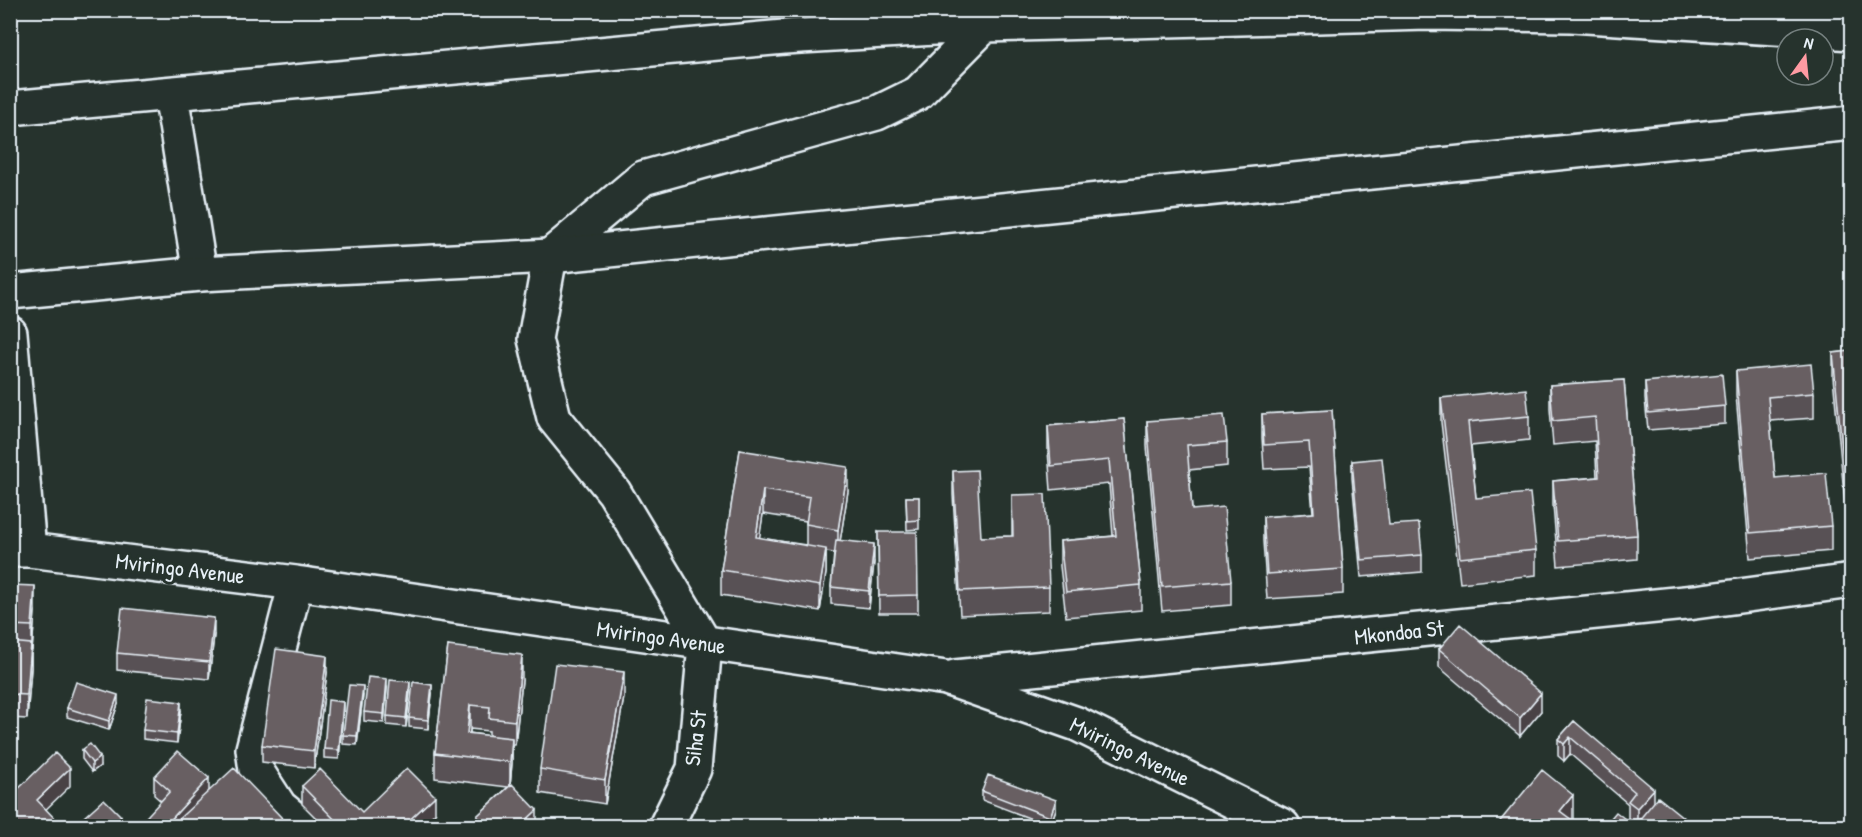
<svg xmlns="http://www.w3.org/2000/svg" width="1862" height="837" viewBox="0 0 1862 837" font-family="'Patrick Hand',sans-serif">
<rect width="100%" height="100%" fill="#26332d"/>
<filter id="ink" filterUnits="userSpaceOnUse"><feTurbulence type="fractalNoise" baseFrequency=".0167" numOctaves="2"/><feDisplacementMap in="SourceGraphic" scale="12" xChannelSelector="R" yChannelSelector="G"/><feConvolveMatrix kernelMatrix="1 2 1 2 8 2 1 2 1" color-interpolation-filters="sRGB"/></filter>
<g filter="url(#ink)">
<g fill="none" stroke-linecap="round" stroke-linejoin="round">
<defs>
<path id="minor" d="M 171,94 L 200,274
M 10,108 L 784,37 L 985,25 L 1428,13 L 1571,15 L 1852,33
M 10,333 L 29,550
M 10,550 L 29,550 L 296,583 L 946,678 L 1077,724 L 1283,826
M 296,583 L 253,749 L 256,770 L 280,807 L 303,826
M 955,677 L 1695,602 L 1852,581
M 666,826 L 694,769 L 705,644 L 614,492 L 554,418 L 535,339 L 550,256 L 643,178 L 877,113 L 918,93 L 985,25"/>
<path id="highway" d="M 10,292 L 200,274 L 550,256 L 1852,123"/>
</defs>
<use href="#minor" stroke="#e8f1f8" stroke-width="38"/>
<use href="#highway" stroke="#e8f1f8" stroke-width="38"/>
<use href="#minor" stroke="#26332d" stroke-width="33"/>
<use href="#highway" stroke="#26332d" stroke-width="33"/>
</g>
<path fill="#595154" stroke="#e8f1f8" stroke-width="1.5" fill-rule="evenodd" d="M 1851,351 L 1851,546 L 1849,546 L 1833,377 L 1833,353 Z
M 1736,371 L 1814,393 L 1814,418 L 1770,421 L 1775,478 L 1831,526 L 1831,551 L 1750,558 L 1736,395 Z
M 1624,380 L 1637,535 L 1637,559 L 1558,566 L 1553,505 L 1553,481 L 1597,477 L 1595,441 L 1553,445 L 1550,409 L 1550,385 Z
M 1645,382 L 1725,406 L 1725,424 L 1648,430 L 1645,399 Z
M 1441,398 L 1529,416 L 1529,440 L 1471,446 L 1476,498 L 1536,550 L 1536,575 L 1460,583 L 1441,422 Z
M 1332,410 L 1343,569 L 1343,594 L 1267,599 L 1263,541 L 1263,517 L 1313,513 L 1309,467 L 1264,469 L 1262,438 L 1262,414 Z
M 1124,419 L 1141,585 L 1141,610 L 1066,617 L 1060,566 L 1060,541 L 1113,536 L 1109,484 L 1051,490 L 1048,451 L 1048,426 Z
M 1147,421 L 1227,442 L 1227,466 L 1189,470 L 1192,510 L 1231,581 L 1231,605 L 1162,611 L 1147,446 Z
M 740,450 L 848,491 L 840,541 L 874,562 L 869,608 L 831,604 L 831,587 L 834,553 L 826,552 L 826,573 L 820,611 L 721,595 L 721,570 ZM 763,514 L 806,521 L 806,545 L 759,538 Z
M 1352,461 L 1389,525 L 1422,555 L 1422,572 L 1361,577 L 1352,478 Z
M 953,471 L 981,537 L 1012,536 L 1012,495 L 1049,587 L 1049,611 L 960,615 L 953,495 Z
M 906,497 L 919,497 L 919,529 L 907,530 Z
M 878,532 L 918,595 L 918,613 L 879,613 Z
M 10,585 L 35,611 L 32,651 L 31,651 L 31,668 L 27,719 L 10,718 Z
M 214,635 L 209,679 L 117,670 L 117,653 Z
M 448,646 L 522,680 L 515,745 L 512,745 L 512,763 L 510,785 L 537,826 L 477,826 L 477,816 L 508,787 L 435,778 L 435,753 ZM 470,729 L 489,731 L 489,736 L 470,733 Z
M 1439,649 L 1541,711 L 1520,736 L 1439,667 Z
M 327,673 L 314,768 L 262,762 L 262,745 Z
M 387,688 L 384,723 L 364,721 L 364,712 Z
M 410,691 L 406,727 L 387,725 L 387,716 Z
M 432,694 L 428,729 L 409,727 L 409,718 Z
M 363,695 L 357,745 L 343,744 L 343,735 Z
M 624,697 L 605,804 L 540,793 L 540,769 Z
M 118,704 L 109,730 L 67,717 L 67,708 Z
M 181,711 L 177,743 L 143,739 L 143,730 Z
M 343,711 L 339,759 L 324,758 L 324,749 Z
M 1574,721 L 1654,803 L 1635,824 L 1628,818 L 1628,804 L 1570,754 L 1564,761 L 1558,756 L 1558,739 Z
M 82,750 L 100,766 L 92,772 L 82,759 Z
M 154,777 L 209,792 L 282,826 L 161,801 L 154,795 Z
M 302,786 L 362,812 L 435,813 L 421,826 L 324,826 L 302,804 Z
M 982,791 L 1056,809 L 1050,826 L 982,800 Z"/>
<path fill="#494245" stroke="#e8f1f8" stroke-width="1.5" d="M 848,467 L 848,491 L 838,554 L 838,530 Z
M 763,490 L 763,514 L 756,562 L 756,537 Z
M 874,544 L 874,562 L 869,608 L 869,591 Z
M 826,549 L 826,573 L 820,611 L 820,586 Z
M 35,586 L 35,611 L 32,651 L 32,626 Z
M 214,618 L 214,635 L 209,679 L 209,662 Z
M 31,644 L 31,668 L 27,719 L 27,695 Z
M 522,655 L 522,680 L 515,745 L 515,721 Z
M 327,656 L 327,673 L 314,768 L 314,751 Z
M 624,672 L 624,697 L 605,804 L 605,780 Z
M 387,679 L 387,688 L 384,723 L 384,714 Z
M 410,682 L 410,691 L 406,727 L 406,718 Z
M 432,685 L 432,694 L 428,729 L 428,720 Z
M 363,686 L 363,695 L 357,745 L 357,736 Z
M 1541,693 L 1541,711 L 1520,736 L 1520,718 Z
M 118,695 L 118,704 L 109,730 L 109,721 Z
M 181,702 L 181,711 L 177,743 L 177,734 Z
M 343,702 L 343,711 L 339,759 L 339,750 Z
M 470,705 L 470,729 L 467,757 L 467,733 Z
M 1570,737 L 1570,754 L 1564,761 L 1564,744 Z
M 512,738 L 512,763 L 510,787 L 510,762 Z
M 100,757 L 100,766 L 92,772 L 92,763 Z
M 70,768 L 70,786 L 37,818 L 37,800 Z
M 209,778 L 209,796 L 181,826 L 165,826 Z
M 1654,789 L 1654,806 L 1637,826 L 1637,808 Z
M 1573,795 L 1573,820 L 1568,826 L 1560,811 Z
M 435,796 L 435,813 L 421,826 L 403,826 Z
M 1056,800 L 1056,809 L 1050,826 L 1050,817 Z
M 537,810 L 537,826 L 520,826 Z
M 121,816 L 121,826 L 110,826 Z
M 282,818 L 282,826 L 273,826 Z"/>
<path fill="#685e62" stroke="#e8f1f8" stroke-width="1.5" d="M 1851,351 L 1851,522 L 1849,522 L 1833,353 Z
M 1811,364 L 1814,393 L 1768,397 L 1775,478 L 1826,473 L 1831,526 L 1750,533 L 1736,371 Z
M 1722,374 L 1725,406 L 1648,413 L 1645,382 Z
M 1624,380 L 1637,535 L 1558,541 L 1553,481 L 1599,477 L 1595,417 L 1553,421 L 1550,385 Z
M 1526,389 L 1529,416 L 1468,422 L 1476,498 L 1530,493 L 1536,550 L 1460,558 L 1441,398 Z
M 1332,410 L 1343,569 L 1267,574 L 1263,517 L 1314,513 L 1309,442 L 1264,445 L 1262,414 Z
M 1224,415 L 1227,442 L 1187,445 L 1192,510 L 1224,507 L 1231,581 L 1162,587 L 1147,421 Z
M 1124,419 L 1141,585 L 1066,592 L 1060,541 L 1116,536 L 1109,460 L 1051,466 L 1048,426 Z
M 740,450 L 848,467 L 838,530 L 806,524 L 810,497 L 763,490 L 756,537 L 826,549 L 820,586 L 721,570 Z
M 1382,458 L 1389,525 L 1419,523 L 1422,555 L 1361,560 L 1352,461 Z
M 977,470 L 981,537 L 1013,536 L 1012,495 L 1045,494 L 1049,587 L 960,591 L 953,471 Z
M 906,497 L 919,497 L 919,520 L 907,521 Z
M 878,532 L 917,532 L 918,595 L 879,596 Z
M 836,540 L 874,544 L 869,591 L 831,587 Z
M 10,585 L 35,586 L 32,626 L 10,625 Z
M 122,608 L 214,618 L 209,662 L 117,653 Z
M 1460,624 L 1541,693 L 1520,718 L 1439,649 Z
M 10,642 L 31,644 L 27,695 L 10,694 Z
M 448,646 L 522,655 L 515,721 L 489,718 L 490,707 L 470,705 L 467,733 L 512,738 L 510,762 L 435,753 Z
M 276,649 L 327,656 L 314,751 L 262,745 Z
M 555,664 L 624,672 L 605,780 L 540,769 Z
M 368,677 L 387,679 L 384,714 L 364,712 Z
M 390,680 L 410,682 L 406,718 L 387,716 Z
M 76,682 L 118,695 L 109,721 L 67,708 Z
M 413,682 L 432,685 L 428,720 L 409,718 Z
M 349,685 L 363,686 L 357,736 L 343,735 Z
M 147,698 L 181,702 L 177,734 L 143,730 Z
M 328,700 L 343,702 L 339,750 L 324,749 Z
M 1574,721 L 1654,789 L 1637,808 L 1628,801 L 1635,792 L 1570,737 L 1564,744 L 1558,739 Z
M 90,744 L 100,757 L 92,763 L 82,750 Z
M 178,751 L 209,778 L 165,826 L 138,826 L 170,791 L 154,777 Z
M 55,753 L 70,768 L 37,800 L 58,822 L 53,826 L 10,826 L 10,797 Z
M 234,768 L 282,818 L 273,826 L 171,826 Z
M 407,768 L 435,796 L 403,826 L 341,826 L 302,786 L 320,769 L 362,812 Z
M 1542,770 L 1573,795 L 1560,811 L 1580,826 L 1496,826 Z
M 988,775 L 1056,800 L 1050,817 L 982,791 Z
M 512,784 L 537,810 L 520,826 L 488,826 L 477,816 Z
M 1658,797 L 1694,826 L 1634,826 Z
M 104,799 L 121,816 L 110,826 L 74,826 Z
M 1616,812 L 1629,822 L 1625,826 L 1608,826 L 1606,824 Z"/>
</g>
<g text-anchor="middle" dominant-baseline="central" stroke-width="6" stroke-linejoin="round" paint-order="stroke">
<g font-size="22" fill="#e8f1f8" stroke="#26332d">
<text transform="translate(180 568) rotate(7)">Mviringo Avenue</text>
<text transform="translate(1399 632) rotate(-6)">Mkondoa St</text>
<text transform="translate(661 637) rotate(8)">Mviringo Avenue</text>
<text transform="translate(695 738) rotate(-83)">Siha St</text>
<text transform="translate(1130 751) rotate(26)">Mviringo Avenue</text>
</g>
</g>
<rect width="1862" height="837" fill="none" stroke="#26332d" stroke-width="36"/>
<rect x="18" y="18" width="1826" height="801" fill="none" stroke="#e8f1f8" stroke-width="2" filter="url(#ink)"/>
<g transform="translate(1805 57) rotate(15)"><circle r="28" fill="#26332d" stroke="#747f7e" stroke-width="1.5"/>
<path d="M0-4.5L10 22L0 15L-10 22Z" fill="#ff9aa2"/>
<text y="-9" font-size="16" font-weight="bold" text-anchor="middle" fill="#e8f1f8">N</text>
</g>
</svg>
